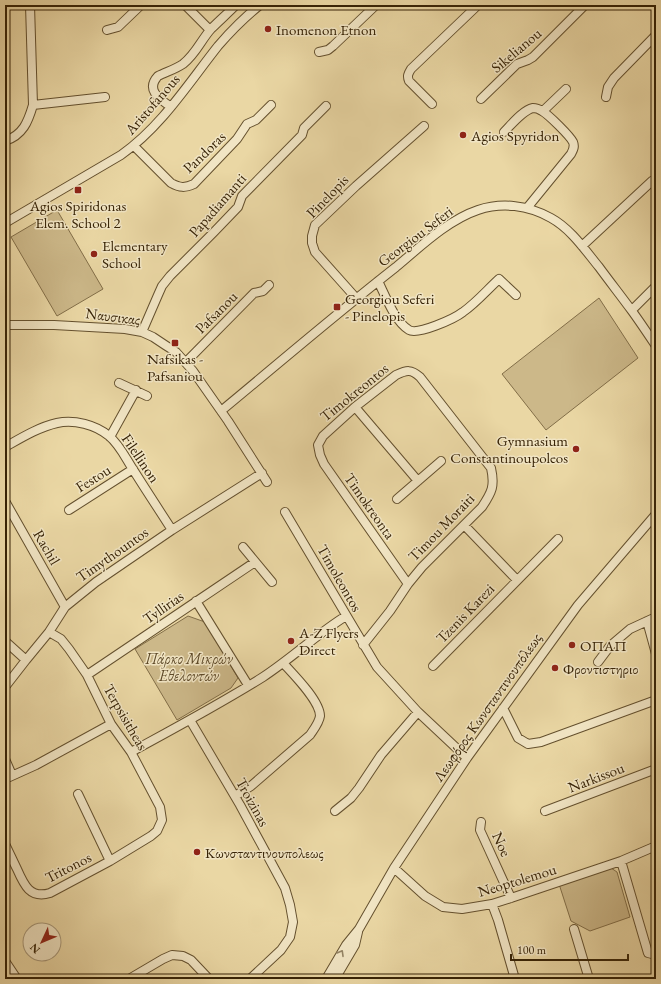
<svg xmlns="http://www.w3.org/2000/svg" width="661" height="984" viewBox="0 0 661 984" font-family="'EB Garamond',serif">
<rect width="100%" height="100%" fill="#ead7a4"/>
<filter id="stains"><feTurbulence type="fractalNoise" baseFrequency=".005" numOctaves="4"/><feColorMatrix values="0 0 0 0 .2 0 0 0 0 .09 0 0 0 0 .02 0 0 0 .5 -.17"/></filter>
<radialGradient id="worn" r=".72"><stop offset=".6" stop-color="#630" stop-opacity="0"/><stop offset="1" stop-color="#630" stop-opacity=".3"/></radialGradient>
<path fill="#ccb889" stroke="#826e48" d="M 57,210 L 103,289 L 57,316 L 11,237 Z
M 599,298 L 638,358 L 546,430 L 502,374 Z
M 188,616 L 205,622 L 238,678 L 231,688 L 177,720 L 135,649 Z
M 608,866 L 617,872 L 630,917 L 590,931 L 571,921 L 559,884 Z"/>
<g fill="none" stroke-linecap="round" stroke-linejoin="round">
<defs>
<path id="minor" d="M 185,5 L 210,30
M 107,30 L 118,27 L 141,5
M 319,52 L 328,50 L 333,46 L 376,5
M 606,97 L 608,87 L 614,78 L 656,35
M 481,99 L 517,64 L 528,60 L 533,57 L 585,5
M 432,104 L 409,81 C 407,76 408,74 411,69 L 478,5
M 33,105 L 105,97
M 171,107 C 160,99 145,90 158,76 C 166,72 176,69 183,64 C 196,54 201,40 211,29 C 219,21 228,13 236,5
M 543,111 L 566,89
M 504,132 C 511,125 523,110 533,108 C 536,108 539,109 542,111 C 549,115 570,136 573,142 C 575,147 573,150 571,154 L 527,208
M 5,141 C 23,135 28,122 33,105 L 30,5
M 134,146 L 171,183 C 180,188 185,188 194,184 L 237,139 L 247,124 L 256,120 L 271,105
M 5,223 L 121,155 C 161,127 188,84 218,46 C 231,31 245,17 260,5
M 582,246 L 652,181
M 378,281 C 385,295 395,322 409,330 C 418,335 454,319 463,312 C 476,303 487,290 499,279 L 516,295
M 356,298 L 315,252 L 312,243 L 312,236 L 315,225 L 356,186 L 424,126
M 632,310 L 656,286
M 5,325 L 54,325 L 125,329 L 142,332 L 153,337 L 165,345 L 176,352 L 193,371 L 228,421 L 267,482
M 142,332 L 158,295 L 162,286 L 170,276 L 214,232 L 238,207 L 242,196 L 302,135 L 304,128 L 326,106
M 186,362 L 254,293 L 263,291 L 269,285
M 119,383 L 147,396
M 355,407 L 418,481
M 221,411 C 279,363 336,314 396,267 C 420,247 448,220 478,210 C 502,202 528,205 551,218 C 571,229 585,250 599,267 C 610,282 621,296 632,311 C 640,322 648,334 656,346
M 110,437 L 136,390
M 5,447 C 21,438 39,427 57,423 C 74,419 96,425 109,436 C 120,445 126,459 134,471 C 146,490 159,510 172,530
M 397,499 L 441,461
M 5,501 L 65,607
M 69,510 L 133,469
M 285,512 L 377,667 L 418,712 L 467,758
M 464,525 L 517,580
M 243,547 L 272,582
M 196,601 L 248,685
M 647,621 L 656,654
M 5,641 L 26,660
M 363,645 L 390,611 L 408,584 L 422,567 L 482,507 C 492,492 495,486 491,468 L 420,377 C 411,369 407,370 396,375 L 355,407 L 323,436 L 318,445 L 320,455 L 324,464 L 408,584
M 598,662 L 610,646 L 630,629 L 656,617
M 433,666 L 558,539
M 87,675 L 255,562
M 5,687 L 26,660 L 49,632 L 65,607 L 96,582 L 172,530 L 262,473
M 503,708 L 518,738 L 528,744 L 541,742 L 656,700
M 190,720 L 240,805 L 285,888 L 290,905 L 293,922 L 290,937 L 281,950 L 250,979
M 131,752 C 175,728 220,704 263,677 C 292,658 317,634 346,616
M 5,759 L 12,775
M 5,779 L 36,765 L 111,724
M 78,794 L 110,861
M 235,796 L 251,786 L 310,735 C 314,729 319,723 320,716 C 320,701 294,675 283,663
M 335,811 L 351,798 L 359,788 L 381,755 L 418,712
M 545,811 L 656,769
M 481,822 L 480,830 L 511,898
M 5,844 C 9,852 13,861 17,869 C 24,885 30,899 50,893 L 110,861 L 151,836 L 157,831 L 162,820 L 160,807 L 131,752 L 111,724 L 87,675 L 69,649 L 61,639 L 49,632
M 621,861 L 648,953 L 656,955
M 394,868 L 425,896 L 443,907 L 462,909 L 492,904 L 511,898 L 621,861 L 656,846
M 492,904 L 498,920 L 515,979
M 574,929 L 589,979
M 5,961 L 17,979
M 129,979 L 163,959 L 172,955 L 183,956 L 191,960 L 209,979
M 326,979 L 346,945 L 359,929 L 394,868 L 467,758 L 578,605 L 656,514
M 335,979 L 355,945 L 358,932"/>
</defs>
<use href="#minor" stroke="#64502e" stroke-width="10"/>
<use href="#minor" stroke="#f1e5c4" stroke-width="8"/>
</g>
<defs><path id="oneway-chevron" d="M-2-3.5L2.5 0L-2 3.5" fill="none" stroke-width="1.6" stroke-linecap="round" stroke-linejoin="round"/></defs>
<use stroke="#948465" href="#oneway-chevron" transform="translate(341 953) rotate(-60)"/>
<g fill="#8f2418" stroke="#f1e5c4" stroke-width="1.5">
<circle cx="268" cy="29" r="4"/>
<circle cx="463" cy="135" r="4"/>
<rect x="74" y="186" width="8" height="8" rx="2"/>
<circle cx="94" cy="254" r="4"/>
<rect x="333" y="303" width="8" height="8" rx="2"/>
<rect x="171" y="339" width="8" height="8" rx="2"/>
<circle cx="576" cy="449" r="4"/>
<circle cx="291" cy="641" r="4"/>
<circle cx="572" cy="645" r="4"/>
<circle cx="555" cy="668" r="4"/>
<circle cx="197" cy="852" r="4"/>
</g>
<g text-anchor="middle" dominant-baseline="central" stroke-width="3" stroke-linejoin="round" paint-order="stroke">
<g font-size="15" fill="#372306" stroke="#f1e5c4" text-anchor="start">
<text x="276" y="29">Inomenon Etnon</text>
<text x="471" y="135">Agios Spyridon</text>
<text x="78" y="205" text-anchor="middle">Agios Spiridonas<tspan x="78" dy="17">Elem. School 2</tspan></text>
<text x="102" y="245">Elementary<tspan x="102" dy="17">School</tspan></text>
<text x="345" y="298">Georgiou Seferi<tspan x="345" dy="17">- Pinelopis</tspan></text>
<text x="175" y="358" text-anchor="middle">Nafsikas -<tspan x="175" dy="17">Pafsaniou</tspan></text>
<text x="568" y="440" text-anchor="end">Gymnasium<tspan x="568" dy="17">Constantinoupoleos</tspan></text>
<text x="299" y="632">A-Z Flyers<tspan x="299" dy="17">Direct</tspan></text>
<text x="580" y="645">ΟΠΑΠ</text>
<text x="563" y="668">Φροντιστηριο</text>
<text x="205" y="852">Κωνσταντινουπολεως</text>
</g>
<g font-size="15" fill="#372306" stroke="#f1e5c4">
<text transform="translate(516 50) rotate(-40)">Sikelianou</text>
<text transform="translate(152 104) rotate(-49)">Aristofanous</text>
<text transform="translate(204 152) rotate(-44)">Pandoras</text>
<text transform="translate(327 196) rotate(-46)">Pinelopis</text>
<text transform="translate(217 205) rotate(-49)">Papadiamanti</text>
<text transform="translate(415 236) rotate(-37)">Georgiou Seferi</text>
<text transform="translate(216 312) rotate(-45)">Pafsanou</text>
<text transform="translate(113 316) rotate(7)">Ναυσικας</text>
<text transform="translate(354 392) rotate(-39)">Timokreontos</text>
<text transform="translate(141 458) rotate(56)">Filellinon</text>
<text transform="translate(93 478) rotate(-32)">Festou</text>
<text transform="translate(370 506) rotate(55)">Timokreonta</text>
<text transform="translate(441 527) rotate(-46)">Timou Moraiti</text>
<text transform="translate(47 547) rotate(60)">Rachil</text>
<text transform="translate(112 554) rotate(-35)">Timythountos</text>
<text transform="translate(340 578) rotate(60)">Timoleontos</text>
<text transform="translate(163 607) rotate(-35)">Tyllirias</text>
<text transform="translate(465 613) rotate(-46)">Tzenis Karezi</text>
<text transform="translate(487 707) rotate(-55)">Λεωφόρος Κωνσταντινουπόλεως</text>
<text transform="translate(126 717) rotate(60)">Terpsisitheas</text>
<text transform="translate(596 777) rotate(-21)">Narkissou</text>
<text transform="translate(253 802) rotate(61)">Troizinas</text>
<text transform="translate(502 844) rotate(65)">Noe</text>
<text transform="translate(68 867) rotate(-27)">Tritonos</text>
<text transform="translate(517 880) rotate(-17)">Neoptolemou</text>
</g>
<g font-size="15" font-style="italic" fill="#5c4827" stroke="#f1e5c4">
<text x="189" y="658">Πάρκο Μικρών<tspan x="189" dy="17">Εθελοντών</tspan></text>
</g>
</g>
<rect width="661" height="984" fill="none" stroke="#ead7a4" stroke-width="20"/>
<rect x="6" y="6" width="649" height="972" fill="none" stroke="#372306" stroke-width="2"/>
<rect x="10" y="10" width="641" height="964" fill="none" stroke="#372306"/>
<g transform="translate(42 942) rotate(226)"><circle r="19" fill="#f1e5c4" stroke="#a79778"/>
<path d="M0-3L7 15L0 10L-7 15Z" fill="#8f2418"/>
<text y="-6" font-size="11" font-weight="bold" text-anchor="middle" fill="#372306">N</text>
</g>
<path d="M511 954v6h117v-6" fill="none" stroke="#372306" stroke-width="2"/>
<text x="517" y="954" font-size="12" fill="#372306" stroke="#f1e5c4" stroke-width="3" paint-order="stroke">100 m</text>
<rect width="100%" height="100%" filter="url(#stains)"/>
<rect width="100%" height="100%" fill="url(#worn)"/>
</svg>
